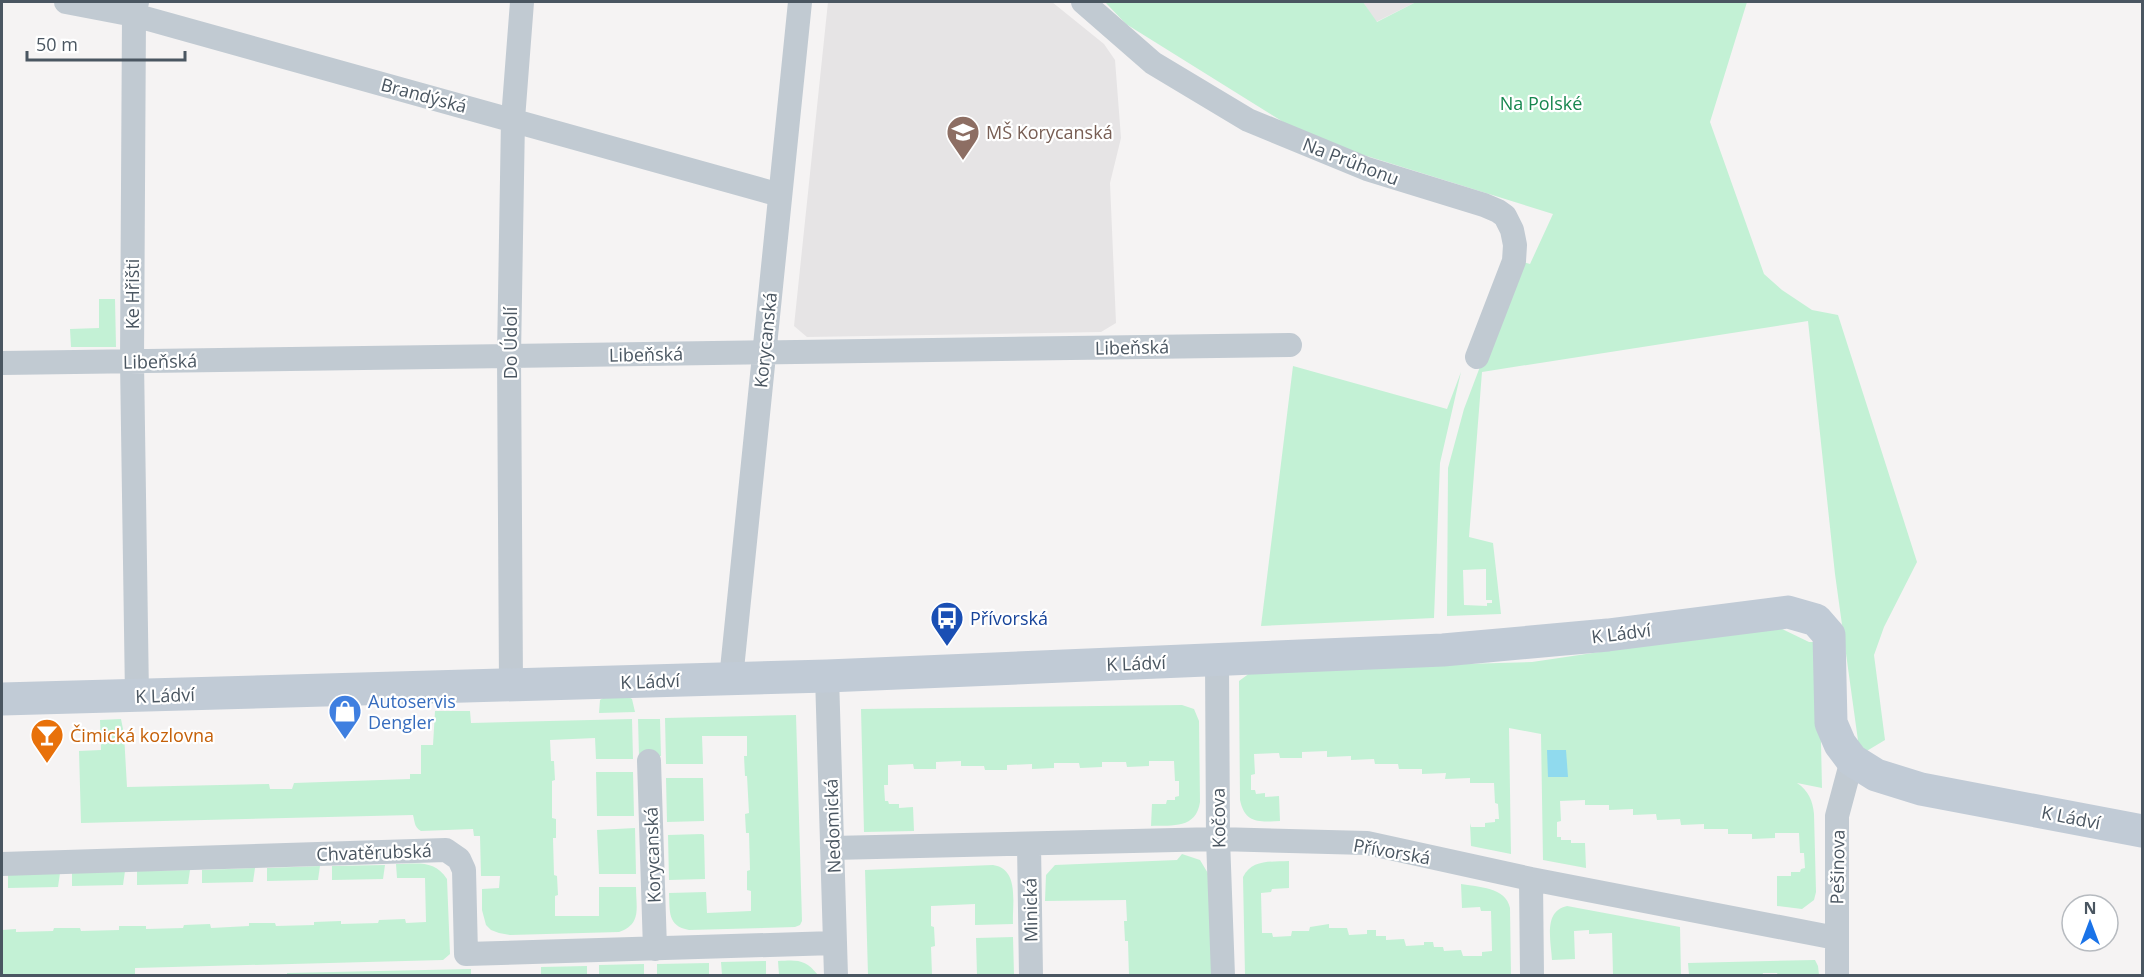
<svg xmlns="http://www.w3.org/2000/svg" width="2144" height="977" viewBox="0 0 2144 977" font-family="'Open Sans',sans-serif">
<rect width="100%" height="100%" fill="#f5f3f3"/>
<path fill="#e6e4e5" d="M 828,2 L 1052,2 L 1104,44 L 1115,60 L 1121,138 L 1110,183 L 1116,323 L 1101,332 L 807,337 L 794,326 Z
M 1363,2 L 1416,2 L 1376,22 Z"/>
<path fill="#c3f1d5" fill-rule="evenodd" d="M 1105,2 L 1363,2 L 1377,22 L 1416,2 L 1747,2 L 1710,122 L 1764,274 L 1782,290 L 1812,310 L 1838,315 L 1917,562 L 1884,627 L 1874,655 L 1885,740 L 1860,755 L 1835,574 L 1808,321 L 1482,372 L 1469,537 L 1493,543 L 1501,614 L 1447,616 L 1448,468 L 1464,409 L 1520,261 L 1530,264 L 1553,214 L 1309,138 L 1126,24 ZM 1486,569 L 1486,600 L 1492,600 L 1492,603 L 1487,603 L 1487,606 L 1464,605 L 1463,570 Z
M 99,299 L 115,299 L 116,347 L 71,347 L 70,329 L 99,328 Z
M 1293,366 L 1447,409 L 1461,372 L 1440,463 L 1434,618 L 1261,626 Z
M 1780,628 L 1809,642 L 1816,642 L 1819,652 L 1822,788 L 1797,783 C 1808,790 1813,801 1814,814 L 1816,892 L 1814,900 L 1802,909 L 1777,906 L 1777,876 L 1791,876 L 1791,872 L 1800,872 L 1801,869 L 1805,868 L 1804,853 L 1800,853 L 1799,833 L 1775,833 L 1775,838 L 1752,839 L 1752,834 L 1728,834 L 1728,829 L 1704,829 L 1704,824 L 1681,825 L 1680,819 L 1657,820 L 1656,814 L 1633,815 L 1633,809 L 1609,810 L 1609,805 L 1585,805 L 1585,800 L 1560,801 L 1561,821 L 1557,822 L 1557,837 L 1561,837 L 1561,840 L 1571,840 L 1571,843 L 1585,843 L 1586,868 L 1543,860 L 1541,734 L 1509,728 L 1511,854 L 1471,846 L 1470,823 L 1471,827 L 1485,827 L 1485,823 L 1495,822 L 1495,819 L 1499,819 L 1498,804 L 1495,803 L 1494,783 L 1470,783 L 1470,778 L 1445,779 L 1446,773 L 1422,774 L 1422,769 L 1399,769 L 1398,764 L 1375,764 L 1374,759 L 1351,760 L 1351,756 L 1327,757 L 1327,751 L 1302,752 L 1302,758 L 1280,758 L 1279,753 L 1254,754 L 1255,774 L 1251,775 L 1251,790 L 1255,790 L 1256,794 L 1265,793 L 1265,797 L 1279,796 L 1280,821 C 1260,822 1245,824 1240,800 L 1239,681 L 1254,670 L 1532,662 L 1735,632 Z
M 629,697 L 632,699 L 635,712 L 599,713 L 600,700 L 603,698 Z
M 1182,705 L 1194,709 L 1199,721 L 1200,802 C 1196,829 1173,825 1151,826 L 1152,804 L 1166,804 L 1167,800 L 1175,800 L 1175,797 L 1179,796 L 1179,781 L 1175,781 L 1174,761 L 1149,761 L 1149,766 L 1127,767 L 1126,762 L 1102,762 L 1102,767 L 1080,768 L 1079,763 L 1054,763 L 1054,768 L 1032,769 L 1032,764 L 1007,765 L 1007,770 L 985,770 L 984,766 L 961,766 L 961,761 L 936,762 L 936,769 L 914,769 L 913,764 L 888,765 L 888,785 L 884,785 L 885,801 L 888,801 L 889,804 L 899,804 L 899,808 L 913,807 L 914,831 L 864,832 L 861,709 Z
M 435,711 L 470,711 L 471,723 L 632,719 L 633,759 L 596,759 L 595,738 L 550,740 L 551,761 L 554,761 L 555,780 L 552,781 L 552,818 L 556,819 L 556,838 L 553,838 L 554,875 L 557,876 L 558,895 L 555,896 L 555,916 L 599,916 L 599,887 L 636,887 C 636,908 642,924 619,932 L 510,935 L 499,933 L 491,930 L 486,925 L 482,910 L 482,889 L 499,888 L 500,876 L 481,876 L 480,836 L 474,836 L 473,829 L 421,831 C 414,827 415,822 413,815 L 81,823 L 79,751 L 101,750 L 100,720 L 121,719 L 124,734 L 127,787 L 269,784 L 270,789 L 292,789 L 294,783 L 410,779 L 410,774 L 421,774 L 421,745 L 433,745 Z
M 796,715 L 802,921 L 800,925 L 795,927 L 689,930 C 667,926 670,911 669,893 L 706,892 L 707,913 L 751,911 L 751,891 L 747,890 L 747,871 L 750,870 L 749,833 L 746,833 L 745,814 L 749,813 L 747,776 L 745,776 L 744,756 L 747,756 L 747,736 L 702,736 L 703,764 L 666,764 L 665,718 Z
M 638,719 L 660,719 L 661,756 L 639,756 Z
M 596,772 L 633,772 L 634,816 L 597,816 Z
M 666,778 L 703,778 L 704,821 L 667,822 Z
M 635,828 L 636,874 L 599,874 L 597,830 Z
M 702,834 L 704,835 L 705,879 L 669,880 L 668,835 Z
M 1182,854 L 1200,860 L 1209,875 L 1214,975 L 1129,975 L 1128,941 L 1125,941 L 1124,921 L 1127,921 L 1126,900 L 1045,901 L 1046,875 L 1055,865 L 1177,860 Z
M 1289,861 L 1289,888 L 1272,889 L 1271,892 L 1261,893 L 1262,933 L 1272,933 L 1273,937 L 1291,936 L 1292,931 L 1309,931 L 1310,927 L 1329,924 L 1329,928 L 1347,928 L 1349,935 L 1367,934 L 1367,930 L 1376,930 L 1376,936 L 1386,936 L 1386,940 L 1404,939 L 1406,946 L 1424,945 L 1424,942 L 1433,942 L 1434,947 L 1443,947 L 1444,951 L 1461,950 L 1463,956 L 1482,956 L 1482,952 L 1492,951 L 1491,911 L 1481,911 L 1480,907 L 1462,908 L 1461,884 C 1478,887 1506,887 1510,908 L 1511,975 L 1245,975 L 1243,877 C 1252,859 1271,862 1289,861 Z
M 396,864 C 417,864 434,859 447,879 L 450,954 L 443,960 L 135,968 L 135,976 L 2,975 L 2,930 L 16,929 L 16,932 L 53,931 L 54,928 L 80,928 L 81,931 L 119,930 L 119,926 L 146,926 L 146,929 L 183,928 L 184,925 L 210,924 L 211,928 L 249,926 L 249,923 L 275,923 L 276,926 L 314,925 L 314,922 L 341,921 L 341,924 L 378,923 L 379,920 L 405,919 L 406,923 L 426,922 L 425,878 L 397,878 Z
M 385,865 L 383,879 L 332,880 L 332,866 Z
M 993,865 C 1020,869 1012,904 1013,924 L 975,925 L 975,904 L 931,906 L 931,926 L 934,927 L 935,946 L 931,947 L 932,975 L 868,975 L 865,870 Z
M 320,866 L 318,880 L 267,881 L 267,868 Z
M 255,868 L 253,882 L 202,883 L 202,870 Z
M 190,870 L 188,884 L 137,885 L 137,871 Z
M 125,871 L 123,885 L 72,886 L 72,873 Z
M 60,873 L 58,887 L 8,888 L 8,874 Z
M 1567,906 L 1680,927 L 1681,975 L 1613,975 L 1612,933 L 1589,934 L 1589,930 L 1574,931 L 1575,959 L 1552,960 C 1551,941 1543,911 1567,906 Z
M 1013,937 L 1014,975 L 977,975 L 976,938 Z
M 1815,960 L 1818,966 L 1819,975 L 1778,975 L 1777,973 L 1763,973 L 1762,976 L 1689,975 L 1688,963 Z
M 766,961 L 766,975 L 722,975 L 721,962 Z
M 778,961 C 798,960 805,959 818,975 L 779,975 Z
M 709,963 L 709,975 L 657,975 L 657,964 Z
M 644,964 L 644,975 L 599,975 L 599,965 Z
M 587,966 L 587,975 L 541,975 L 541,967 Z
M 471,969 L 471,976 L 287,975 L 287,973 Z"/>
<path fill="#90daee" d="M 1547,750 L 1566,750 L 1568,777 L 1548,777 Z"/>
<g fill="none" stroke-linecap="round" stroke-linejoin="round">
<path stroke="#c1cad2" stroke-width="24" d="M 66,2 L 134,15 L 780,195
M 137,2 L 134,15 L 132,361 L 137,696
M 1083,2 L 1153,63 L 1248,120 L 1367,169 L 1484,205 L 1498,211 L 1505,216 L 1512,230 L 1515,245 L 1514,261 L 1477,357
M 2,363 L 1290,345
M 1217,660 L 1218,839 L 1223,976
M 827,676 L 836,976
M 731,679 L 800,2
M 511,685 L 509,356 L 513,119 L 522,2
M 649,761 L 655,949
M 1029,844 L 1031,976
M 832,848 L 1218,839 L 1367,843 L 1531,879 L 1836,938
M 2,864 L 446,850 L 459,859 L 464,870 L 466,954 L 835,943
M 1531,879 L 1532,976
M 1837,976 L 1837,816 L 1852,760"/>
<path stroke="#c1cbd6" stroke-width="33" d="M 2,699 L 827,676 L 1443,650 L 1608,635 L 1788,612 L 1816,620 L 1829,635 L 1831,723 L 1840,744 L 1852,760 L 1876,775 L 1921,789 L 2142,831"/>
</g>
<defs>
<symbol id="school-pin" viewBox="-11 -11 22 30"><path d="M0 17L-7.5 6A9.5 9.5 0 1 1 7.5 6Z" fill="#8d6e63" stroke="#fff"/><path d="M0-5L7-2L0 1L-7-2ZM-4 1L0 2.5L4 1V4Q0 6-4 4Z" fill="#fff"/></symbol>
<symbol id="bus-pin" viewBox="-11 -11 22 30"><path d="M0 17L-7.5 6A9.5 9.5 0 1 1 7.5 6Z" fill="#1a4fb4" stroke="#fff"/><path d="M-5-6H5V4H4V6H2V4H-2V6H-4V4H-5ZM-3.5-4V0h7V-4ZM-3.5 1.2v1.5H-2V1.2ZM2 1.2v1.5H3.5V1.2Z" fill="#fff"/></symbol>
<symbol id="shop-pin" viewBox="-11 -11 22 30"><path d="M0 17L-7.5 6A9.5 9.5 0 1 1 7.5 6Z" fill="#3f7fe0" stroke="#fff"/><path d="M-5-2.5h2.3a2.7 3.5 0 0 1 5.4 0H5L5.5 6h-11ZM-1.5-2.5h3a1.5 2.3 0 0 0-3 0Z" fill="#fff"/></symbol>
<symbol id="bar-pin" viewBox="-11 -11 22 30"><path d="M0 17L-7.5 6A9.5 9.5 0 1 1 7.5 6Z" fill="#e8710a" stroke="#fff"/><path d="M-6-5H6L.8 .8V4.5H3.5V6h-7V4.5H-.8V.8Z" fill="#fff"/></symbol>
</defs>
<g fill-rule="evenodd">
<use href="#school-pin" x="944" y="113" width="38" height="52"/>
<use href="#bus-pin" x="928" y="599" width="38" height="52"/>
<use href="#shop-pin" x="326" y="692" width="38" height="52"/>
<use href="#bar-pin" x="28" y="716" width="38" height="52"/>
</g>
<g text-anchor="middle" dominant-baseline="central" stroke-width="4.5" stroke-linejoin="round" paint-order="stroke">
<g font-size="18" fill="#4a5661" stroke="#fff">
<text transform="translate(424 95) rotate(15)">Brandýská</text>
<text transform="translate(1351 161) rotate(21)">Na Průhonu</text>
<text transform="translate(132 294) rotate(-90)">Ke Hřišti</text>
<text transform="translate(765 340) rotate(-84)">Korycanská</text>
<text transform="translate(510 343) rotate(-90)">Do Údolí</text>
<text transform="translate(1132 347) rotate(-1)">Libeňská</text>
<text transform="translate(646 354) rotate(-1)">Libeňská</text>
<text transform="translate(160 361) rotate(-1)">Libeňská</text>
<text transform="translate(1621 633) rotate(-7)">K Ládví</text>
<text transform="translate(1136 663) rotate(-2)">K Ládví</text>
<text transform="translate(650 681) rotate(-2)">K Ládví</text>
<text transform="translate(165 695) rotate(-2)">K Ládví</text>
<text transform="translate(2071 817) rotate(11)">K Ládví</text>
<text transform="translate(1218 818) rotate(-91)">Kočova</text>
<text transform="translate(832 826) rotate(-92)">Nedomická</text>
<text transform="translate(1392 851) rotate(10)">Přívorská</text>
<text transform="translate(374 852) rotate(-2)">Chvatěrubská</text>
<text transform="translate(652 855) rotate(-92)">Korycanská</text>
<text transform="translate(1837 867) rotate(-89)">Pešinova</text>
<text transform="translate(1030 910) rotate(-91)">Minická</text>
</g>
<g font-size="18" fill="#17864f" stroke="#fff">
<text x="1541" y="103">Na Polské</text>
</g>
<g font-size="18" fill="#785e54" stroke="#fff" text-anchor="start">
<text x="986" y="132">MŠ Korycanská</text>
</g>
<g font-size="18" fill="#164399" stroke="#fff" text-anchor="start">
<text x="970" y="618">Přívorská</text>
</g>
<g font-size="18" fill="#366cbe" stroke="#fff" text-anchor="start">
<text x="368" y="701">Autoservis<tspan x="368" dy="21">Dengler</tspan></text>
</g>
<g font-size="18" fill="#c56008" stroke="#fff" text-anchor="start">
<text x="70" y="735">Čimická kozlovna</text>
</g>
</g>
<rect width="2144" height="977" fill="none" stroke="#4a5661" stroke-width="6"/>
<g transform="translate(2090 923)"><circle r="28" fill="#ffffff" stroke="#b7bbc0" stroke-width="1.5"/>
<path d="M0-4.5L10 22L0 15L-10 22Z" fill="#1a73e8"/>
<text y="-9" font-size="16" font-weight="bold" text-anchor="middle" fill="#4a5661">N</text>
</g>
<path d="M27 51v9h158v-9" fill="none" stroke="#4a5661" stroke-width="3"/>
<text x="36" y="51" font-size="18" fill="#4a5661" stroke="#ffffff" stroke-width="4.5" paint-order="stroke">50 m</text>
</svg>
